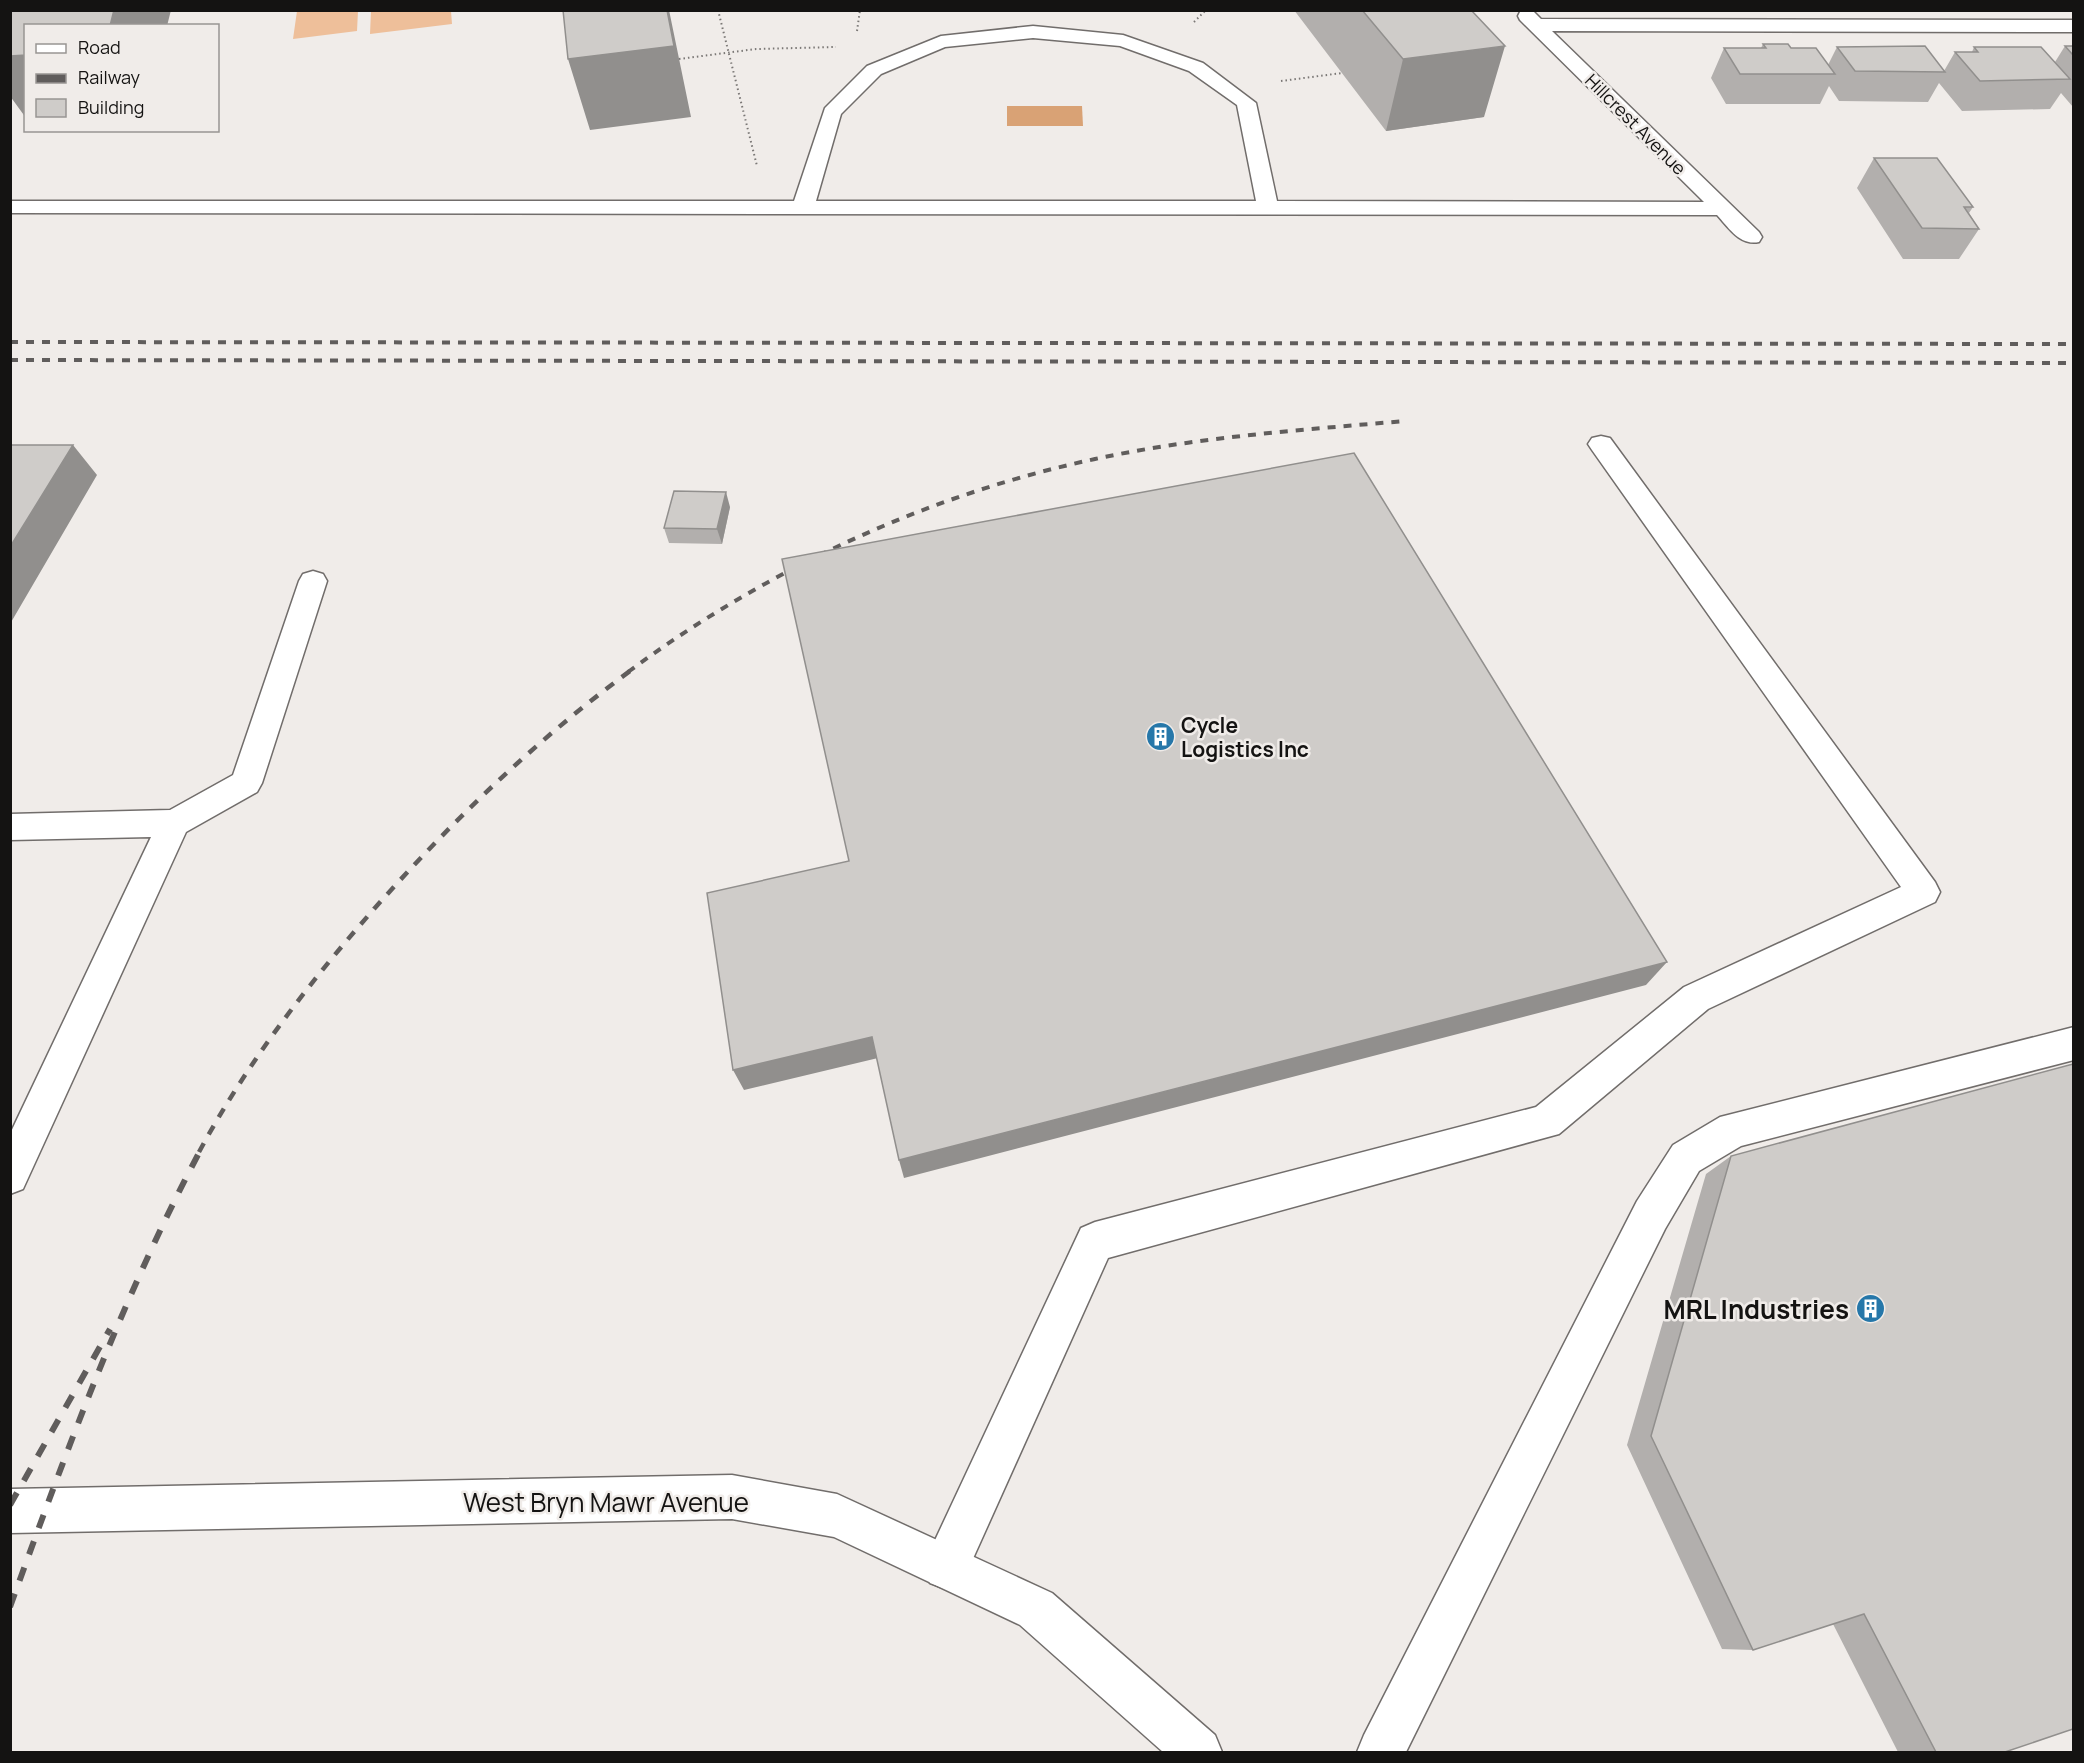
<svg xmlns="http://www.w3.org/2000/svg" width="2084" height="1763" viewBox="0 0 2084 1763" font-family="Manrope,sans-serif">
<rect width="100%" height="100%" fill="#f0ece9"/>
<path fill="#eebf9a" d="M 297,11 L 358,11 L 357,31 L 293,39 Z
M 371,11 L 451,11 L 452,24 L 370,34 Z"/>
<path fill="#d9a275" d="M 1007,106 L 1082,106 L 1083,126 L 1007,126 Z"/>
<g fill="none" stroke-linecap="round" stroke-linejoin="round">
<defs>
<path id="lane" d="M 1601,436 L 1610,438 L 1935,882 L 1940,892 L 1935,902 L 1708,1009 L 1559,1134 L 1108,1258 L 962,1583 L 946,1589 L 930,1583 L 924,1567 L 930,1551 L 1081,1228 L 1095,1222 L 1536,1107 L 1684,987 L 1901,887 L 1592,450 L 1588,444 L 1592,438 Z
M 313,571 L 323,574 L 327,581 L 262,783 L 257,792 L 186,832 L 23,1189 L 10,1194 L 10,1134 L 151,837 L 10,840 L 10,814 L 170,810 L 233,775 L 299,581 L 303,574 Z
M 2074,1027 L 2074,1060 L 1741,1146 L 1699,1171 L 1665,1229 L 1406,1752 L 1357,1752 L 1364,1735 L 1637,1201 L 1673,1145 L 1720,1117 Z"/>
<path id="street" d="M 1527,10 L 1534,12 L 1541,19 L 2074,20 L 2074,32 L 1552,31 L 1759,232 L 1762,237 L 1759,242 C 1740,246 1729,228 1717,215 L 10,213 L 10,201 L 794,201 L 825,108 L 867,66 L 941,36 L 1033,26 L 1123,35 L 1203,63 L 1256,103 L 1277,201 L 1704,202 L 1520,20 L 1518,16 L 1520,12 ZM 1033,38 L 1120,46 L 1189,71 L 1237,105 L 1256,201 L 816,201 L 841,114 L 881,74 L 945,47 Z
M 732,1475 L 837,1494 L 1052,1593 L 1215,1735 L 1222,1752 L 1163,1752 L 1020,1625 L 834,1537 L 732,1519 L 10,1533 L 10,1489 Z"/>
</defs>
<use href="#lane" stroke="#716d6b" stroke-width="3"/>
<use href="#street" stroke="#716d6b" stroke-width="3"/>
<path stroke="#7a7775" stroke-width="2" stroke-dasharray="1.5 3" stroke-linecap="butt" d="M 718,10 L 757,166
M 1194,22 L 1206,10
M 857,31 L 860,10
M 679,59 L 756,49 L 836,47
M 1281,81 L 1342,73"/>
<use href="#lane" fill="#fff" fill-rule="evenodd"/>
<use href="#street" fill="#fff" fill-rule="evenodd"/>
<path stroke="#605d5c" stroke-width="4" stroke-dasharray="8 8" stroke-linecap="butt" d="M 10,342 L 2074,344
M 10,360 L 2074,363
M 628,672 C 766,570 926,495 1095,459 C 1197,437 1301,430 1405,421"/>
<path stroke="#605d5c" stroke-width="4.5" stroke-dasharray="10 10" stroke-linecap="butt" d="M 199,1152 C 247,1063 308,984 374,909 C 452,821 535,741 630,671"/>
<path stroke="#605d5c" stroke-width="6" stroke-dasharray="14 14" stroke-linecap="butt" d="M 10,1505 L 110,1329
M 10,1607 C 66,1452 123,1296 200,1151"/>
</g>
<path fill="#b2afad" d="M 1294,10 L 1471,10 L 1484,117 L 1386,131 Z
M 1763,44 L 1791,48 L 1828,65 L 1837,47 L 1944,71 L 1955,52 L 1972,52 L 1974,47 L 2055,62 L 2065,46 L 2073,46 L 2073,107 L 2061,93 L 2050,109 L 1962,111 L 1939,83 L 1928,102 L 1839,101 L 1829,86 L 1820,104 L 1726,104 L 1711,78 L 1724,48 L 1761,48 Z
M 1874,158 L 1973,207 L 1969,213 L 1979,229 L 1959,259 L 1903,259 L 1857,188 Z
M 730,507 L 722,544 L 669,543 L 664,528 Z
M 1731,1156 L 2005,1752 L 1898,1752 L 1833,1624 L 1753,1650 L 1722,1649 L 1627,1445 L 1706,1174 Z"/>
<path fill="#918f8d" d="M 114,10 L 171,10 L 167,26 L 110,26 Z
M 667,10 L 669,10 L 691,117 L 590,130 L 568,59 Z
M 1505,46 L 1484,117 L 1386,131 L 1403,59 Z
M 26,55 L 26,118 L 10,96 L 10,56 Z
M 73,445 L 97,475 L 10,624 L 10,547 Z
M 726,492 L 730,507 L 722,544 L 717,529 Z
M 1667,962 L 1646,985 L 904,1178 L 899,1160 Z
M 872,1037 L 878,1058 L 744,1090 L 733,1070 Z"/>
<path fill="#cfccc9" stroke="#918f8d" stroke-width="1.5" d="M 10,10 L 114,10 L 110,26 L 26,26 L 26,55 L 10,56 Z
M 563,10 L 667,10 L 674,46 L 568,59 Z
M 1362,10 L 1471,10 L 1505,46 L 1403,59 Z
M 1763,44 L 1788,44 L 1791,48 L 1816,48 L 1835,74 L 1740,74 L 1724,48 L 1766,48 Z
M 1925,46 L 1945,72 L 1855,71 L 1837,47 Z
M 2065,46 L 2073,46 L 2073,55 Z
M 1974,47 L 2041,47 L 2070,79 L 1980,81 L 1955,52 L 1978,52 Z
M 1874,158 L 1937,158 L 1973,207 L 1964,207 L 1979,229 L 1922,228 Z
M 10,445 L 73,445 L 10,547 Z
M 1354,453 L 1667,962 L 899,1160 L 872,1037 L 733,1070 L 707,893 L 849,861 L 782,559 Z
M 674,491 L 726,492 L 717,529 L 664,528 Z
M 2073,1064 L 2073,1729 L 2005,1752 L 1936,1752 L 1864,1614 L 1753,1650 L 1651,1436 L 1731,1156 Z"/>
<defs>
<symbol id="building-disc" viewBox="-11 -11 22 22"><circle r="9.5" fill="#2677a9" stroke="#f0ece9"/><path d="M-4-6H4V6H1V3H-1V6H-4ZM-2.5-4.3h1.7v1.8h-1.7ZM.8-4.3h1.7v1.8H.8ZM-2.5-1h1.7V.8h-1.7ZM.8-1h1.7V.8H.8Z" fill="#fff"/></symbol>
</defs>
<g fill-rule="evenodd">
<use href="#building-disc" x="1144" y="720" width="33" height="33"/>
<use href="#building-disc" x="1854" y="1292" width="33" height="33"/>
</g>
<g text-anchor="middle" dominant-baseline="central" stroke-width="5" stroke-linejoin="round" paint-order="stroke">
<g font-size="18" fill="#141312" stroke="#f0ece9">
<text transform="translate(1636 124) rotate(45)">Hillcrest Avenue</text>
</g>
<g font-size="21" font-weight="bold" fill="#141312" stroke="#f0ece9" text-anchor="start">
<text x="1181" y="725">Cycle<tspan x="1181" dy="24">Logistics Inc</tspan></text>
</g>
<g font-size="26" font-weight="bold" fill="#141312" stroke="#f0ece9" text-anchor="end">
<text x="1849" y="1309">MRL Industries</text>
</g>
<g font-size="26" fill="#141312" stroke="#f0ece9">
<text x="606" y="1502">West Bryn Mawr Avenue</text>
</g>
</g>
<rect width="2084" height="1763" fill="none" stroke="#141312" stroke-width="24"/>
<rect x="24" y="24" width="195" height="108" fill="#f0ece9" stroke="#989593" stroke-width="1.5"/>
<rect x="36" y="44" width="30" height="9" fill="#ffffff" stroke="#989593" stroke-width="1.5"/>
<text x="78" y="54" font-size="18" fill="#141312">Road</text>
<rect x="36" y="74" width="30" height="9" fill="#605d5c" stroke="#989593" stroke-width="1.5"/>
<text x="78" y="84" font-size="18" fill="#141312">Railway</text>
<rect x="36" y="99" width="30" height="18" fill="#cfccc9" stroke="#989593" stroke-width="1.5"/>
<text x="78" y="114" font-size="18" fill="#141312">Building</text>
</svg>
